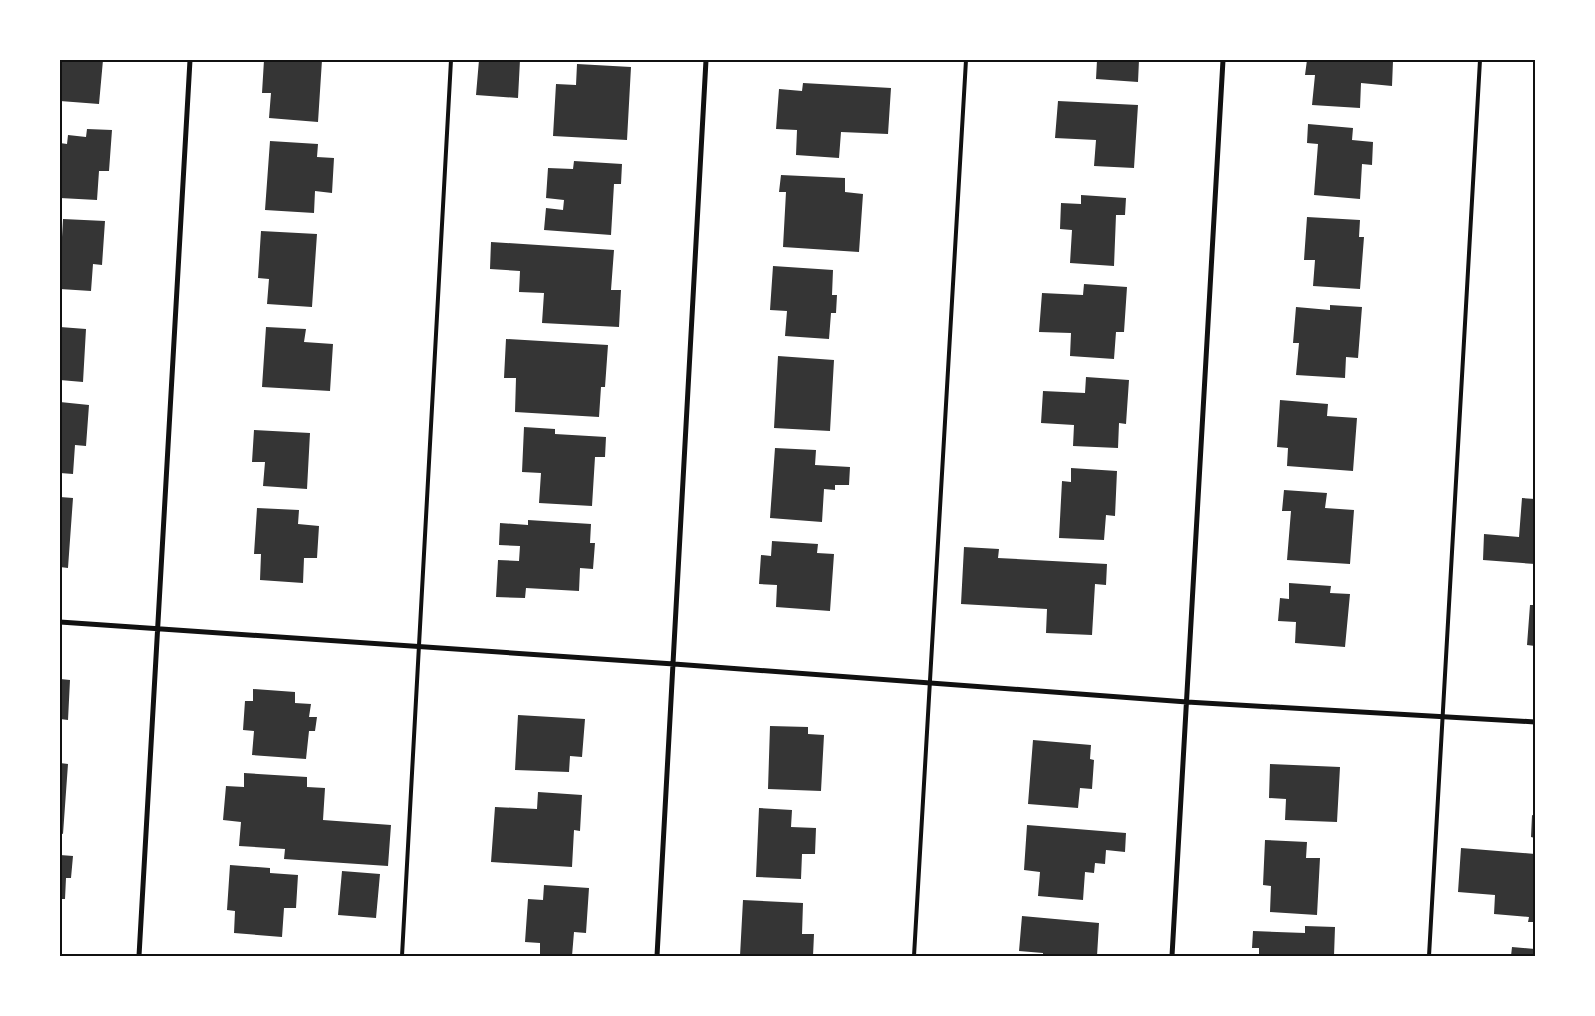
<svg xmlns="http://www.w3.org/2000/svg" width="1595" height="1016" viewBox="0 0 1595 1016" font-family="'Nunito Sans',sans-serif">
<rect width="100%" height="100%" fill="#fff"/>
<path fill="#353535" d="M 60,60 L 103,60 L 99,104 L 60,101 Z
M 264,60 L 322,60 L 318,122 L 269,118 L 271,93 L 262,93 Z
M 479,60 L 520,60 L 518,98 L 476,95 Z
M 1097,60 L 1139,60 L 1138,82 L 1096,79 Z
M 1307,60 L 1393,61 L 1392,86 L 1361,83 L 1360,108 L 1312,105 L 1315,75 L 1305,75 Z
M 577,64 L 631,67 L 627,140 L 553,136 L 556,84 L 576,85 Z
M 803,83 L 891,88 L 888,134 L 841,132 L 839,158 L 796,155 L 797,130 L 776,129 L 779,89 L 802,91 Z
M 1058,101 L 1138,105 L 1134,168 L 1094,166 L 1096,140 L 1055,138 Z
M 1308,124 L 1353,128 L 1352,140 L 1373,142 L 1372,165 L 1362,164 L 1360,199 L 1314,195 L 1318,144 L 1307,143 Z
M 87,129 L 112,130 L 109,171 L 99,171 L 97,200 L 60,198 L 60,143 L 67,144 L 68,135 L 86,137 Z
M 270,141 L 318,144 L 317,157 L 334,158 L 332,193 L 315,191 L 314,213 L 265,210 Z
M 574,161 L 622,164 L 621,184 L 614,184 L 611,235 L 544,230 L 546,208 L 563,210 L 564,200 L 546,198 L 548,168 L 573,169 Z
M 781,175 L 845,178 L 845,192 L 863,194 L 859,252 L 783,247 L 786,192 L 779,192 Z
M 1081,195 L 1126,198 L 1125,215 L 1116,215 L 1114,266 L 1070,263 L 1072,230 L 1060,229 L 1061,203 L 1081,204 Z
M 1307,217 L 1360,220 L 1359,237 L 1364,237 L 1360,289 L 1313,286 L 1315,260 L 1304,260 Z
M 63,219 L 105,221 L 102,265 L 93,264 L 91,291 L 60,289 L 60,236 L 62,237 Z
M 261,231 L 317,234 L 312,307 L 267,304 L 269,279 L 258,278 Z
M 491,242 L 614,250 L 611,290 L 621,290 L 619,327 L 542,323 L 544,293 L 519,292 L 520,271 L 490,269 Z
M 773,266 L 833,270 L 832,295 L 837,295 L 836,313 L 831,313 L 829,339 L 785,336 L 787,311 L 770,310 Z
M 1084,284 L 1127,287 L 1124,332 L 1116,332 L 1114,359 L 1070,356 L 1071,333 L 1039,332 L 1042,293 L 1083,295 Z
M 1330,305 L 1362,307 L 1358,358 L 1346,357 L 1345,378 L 1296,375 L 1299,343 L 1293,343 L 1296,307 L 1330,310 Z
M 60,327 L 86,329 L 83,382 L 60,380 Z
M 266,327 L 306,329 L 304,342 L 333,344 L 330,391 L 262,387 Z
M 506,339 L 608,345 L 605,387 L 601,387 L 599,417 L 515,412 L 516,378 L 504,378 Z
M 778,356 L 834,360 L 830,431 L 774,428 Z
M 1086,377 L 1129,380 L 1126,424 L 1119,423 L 1118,448 L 1073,446 L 1074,425 L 1041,423 L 1043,391 L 1085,393 Z
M 1280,400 L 1328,404 L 1327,416 L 1357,418 L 1353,471 L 1287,466 L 1288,448 L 1277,447 Z
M 60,402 L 89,405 L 86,446 L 75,445 L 73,474 L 60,473 Z
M 524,427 L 555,429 L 555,434 L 606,437 L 605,457 L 595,457 L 592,506 L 539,503 L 541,473 L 522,472 Z
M 254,430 L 310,433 L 307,489 L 263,486 L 265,462 L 252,462 Z
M 775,448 L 816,450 L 815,465 L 850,467 L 849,485 L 835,485 L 835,490 L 824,489 L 822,522 L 770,518 Z
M 1071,468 L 1117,471 L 1115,516 L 1106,515 L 1104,540 L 1059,538 L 1062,481 L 1071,482 Z
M 1284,490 L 1327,493 L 1325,508 L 1354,510 L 1350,564 L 1287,560 L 1291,511 L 1282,511 Z
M 60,497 L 73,498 L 68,568 L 60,567 Z
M 1522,498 L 1535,499 L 1535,564 L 1483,560 L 1484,534 L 1519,537 Z
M 257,508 L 299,510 L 298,524 L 319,526 L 317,558 L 304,558 L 303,583 L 260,580 L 261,554 L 254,554 Z
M 528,520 L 591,524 L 590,543 L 595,543 L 593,569 L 580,568 L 579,591 L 526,588 L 525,598 L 496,597 L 498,560 L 519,561 L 520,546 L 499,545 L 500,523 L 528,525 Z
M 772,541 L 818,544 L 817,553 L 834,554 L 830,611 L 776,607 L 777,585 L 759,584 L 761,555 L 771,556 Z
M 964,547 L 999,549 L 998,558 L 1107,564 L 1106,585 L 1095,584 L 1092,635 L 1046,633 L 1047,609 L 961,604 Z
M 1289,583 L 1331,586 L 1330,593 L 1350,594 L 1345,647 L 1295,643 L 1296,622 L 1278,621 L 1280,598 L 1289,599 Z
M 1530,605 L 1535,605 L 1535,646 L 1527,645 Z
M 60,679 L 70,680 L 68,720 L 60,719 Z
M 253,689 L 295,692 L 295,703 L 311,704 L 309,717 L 317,717 L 315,731 L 309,731 L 306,759 L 252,755 L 254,731 L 243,730 L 245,701 L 253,701 Z
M 518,715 L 585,719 L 582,757 L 570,756 L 569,772 L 515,770 Z
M 770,726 L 808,727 L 808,734 L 824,735 L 821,791 L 768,789 Z
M 1033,740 L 1091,745 L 1090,759 L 1094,760 L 1092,789 L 1080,788 L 1078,808 L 1028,804 Z
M 60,763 L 68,764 L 63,834 L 60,833 Z
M 1270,764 L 1340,767 L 1337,822 L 1285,820 L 1286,799 L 1269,798 Z
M 244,773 L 307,777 L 307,787 L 325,788 L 323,820 L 391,825 L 388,866 L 284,859 L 285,849 L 239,846 L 241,822 L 223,820 L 226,786 L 244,787 Z
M 538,792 L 582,795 L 580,831 L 574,830 L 572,867 L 491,862 L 495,807 L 537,809 Z
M 759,808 L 792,810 L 791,827 L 816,828 L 815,854 L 802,854 L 801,879 L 756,877 Z
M 1532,815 L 1535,816 L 1535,838 L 1531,837 Z
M 1027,825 L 1126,833 L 1125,852 L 1106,850 L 1105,864 L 1095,863 L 1094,873 L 1085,872 L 1083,900 L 1038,896 L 1040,872 L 1024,870 Z
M 1265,840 L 1307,842 L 1306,858 L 1320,858 L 1317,915 L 1270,912 L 1271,886 L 1263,885 Z
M 1461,848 L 1535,854 L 1535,922 L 1528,922 L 1529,917 L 1494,914 L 1495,895 L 1458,892 Z
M 60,855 L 73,856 L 71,878 L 66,878 L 65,899 L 60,899 Z
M 230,865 L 270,868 L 270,873 L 298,875 L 296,908 L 284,908 L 282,937 L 234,933 L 235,911 L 227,910 Z
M 342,871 L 380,874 L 376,918 L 338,915 Z
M 544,885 L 589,888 L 586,933 L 574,932 L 572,956 L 540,956 L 540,943 L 525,942 L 528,899 L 543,900 Z
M 743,900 L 803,903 L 802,934 L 814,934 L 813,956 L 740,956 Z
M 1022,916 L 1099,923 L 1097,956 L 1043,956 L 1043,953 L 1019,951 Z
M 1305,926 L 1335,927 L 1334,956 L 1259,956 L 1259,948 L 1252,948 L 1253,931 L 1305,933 Z
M 1512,947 L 1535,949 L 1535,956 L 1511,956 Z"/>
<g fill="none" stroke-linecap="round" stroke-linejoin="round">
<path stroke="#111" stroke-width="4" d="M 402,956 L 451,60
M 914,956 L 966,60
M 1429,956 L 1480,60"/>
<path stroke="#111" stroke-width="5" d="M 60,622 L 674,664 L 1187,702 L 1535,722
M 139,956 L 190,60
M 657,956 L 706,60
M 1172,956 L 1223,60"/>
</g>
<rect width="1595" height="1016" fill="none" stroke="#ffffff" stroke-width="122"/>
<rect x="61" y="61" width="1473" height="894" fill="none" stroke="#111" stroke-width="2"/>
</svg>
